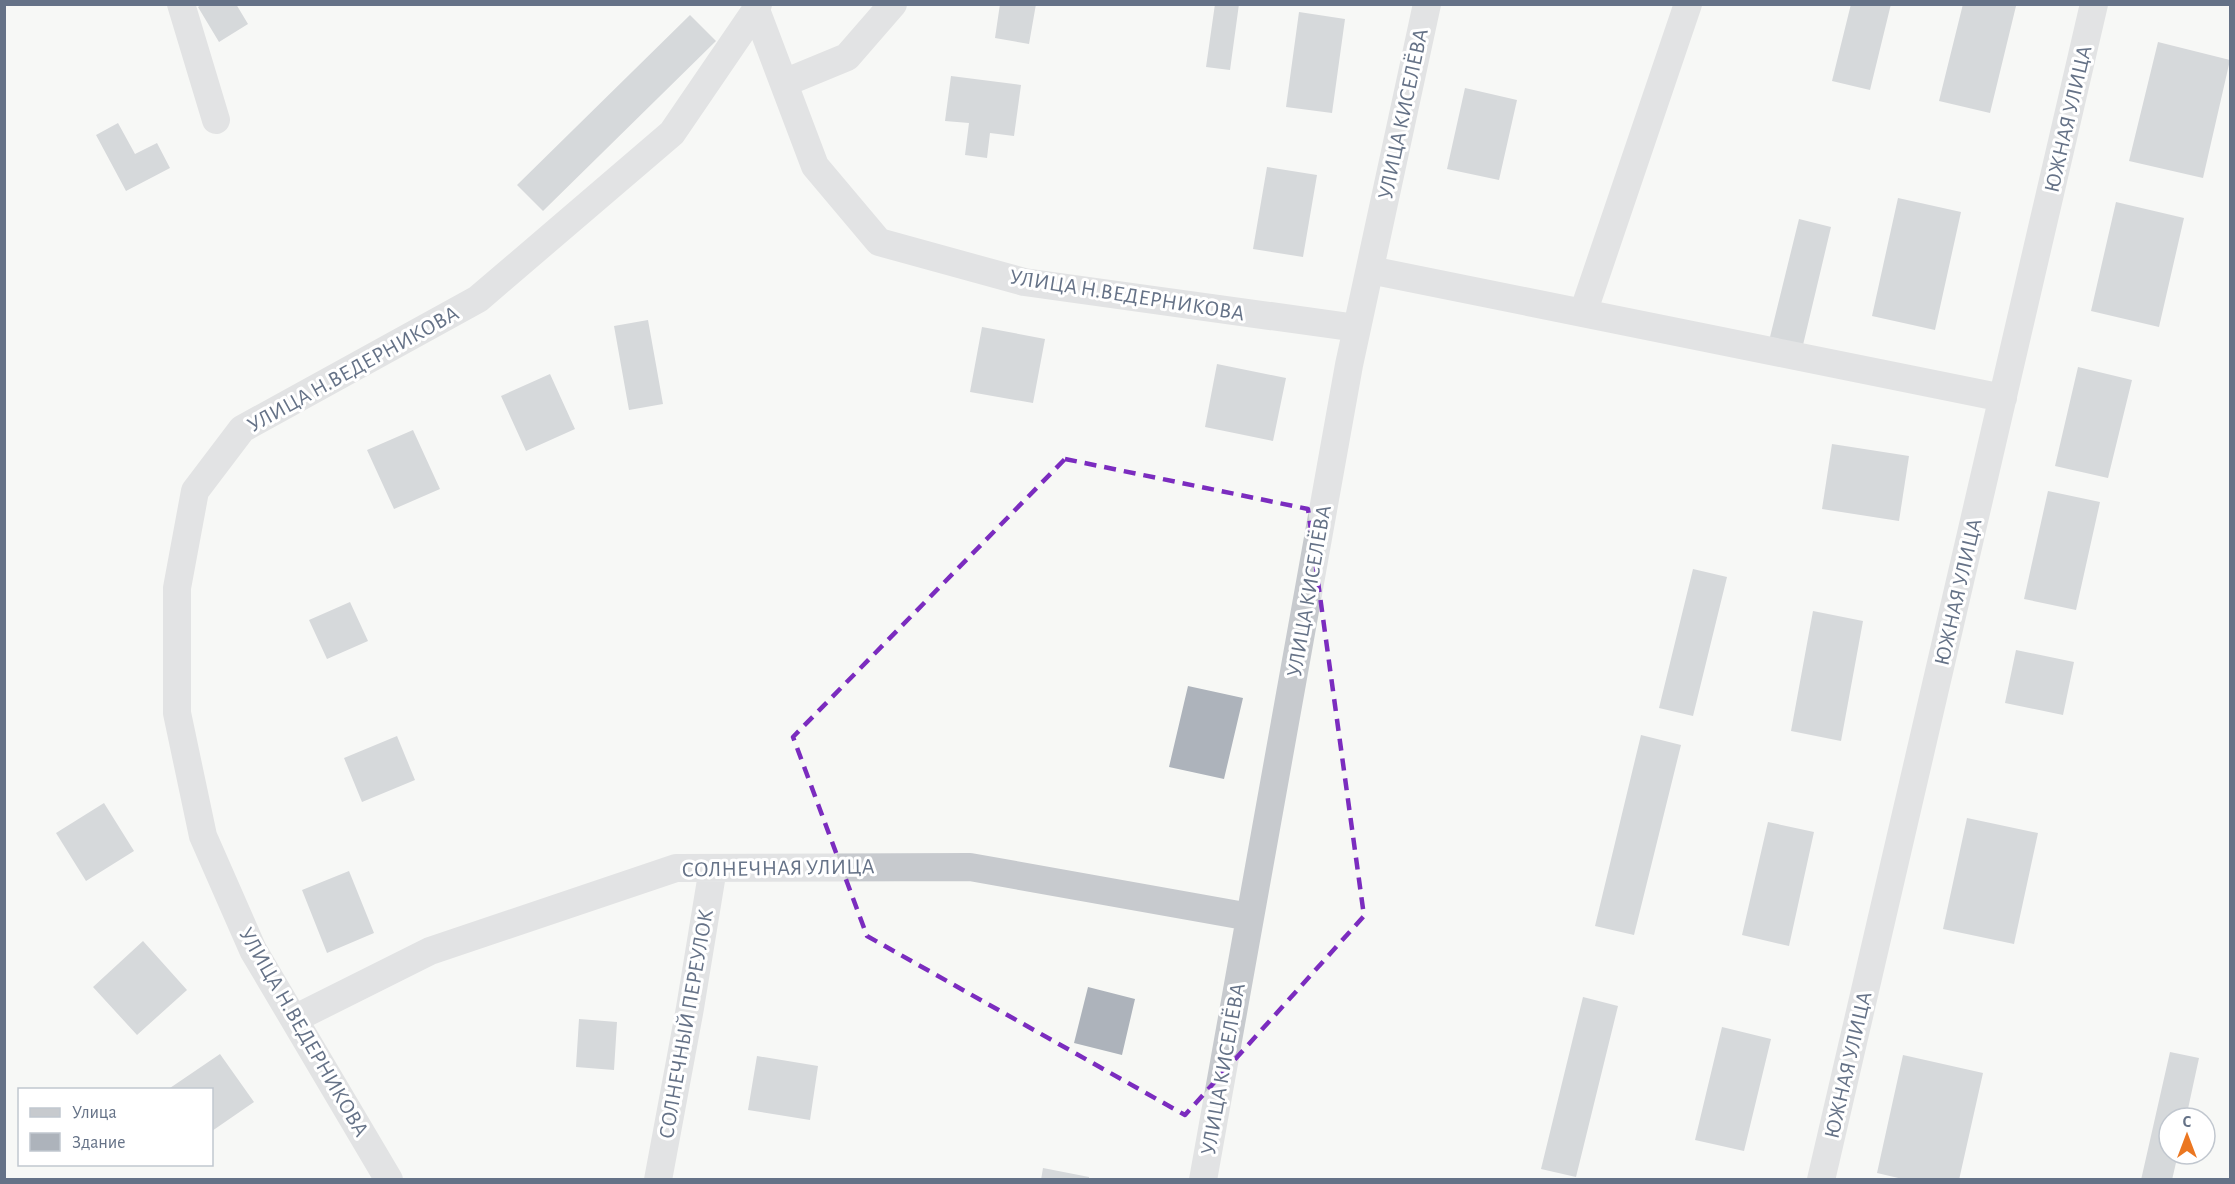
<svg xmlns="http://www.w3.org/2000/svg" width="2235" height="1184" viewBox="0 0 2235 1184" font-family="'Alegreya Sans',sans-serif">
<rect width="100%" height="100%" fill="#f7f8f5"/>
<path fill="#adb3bb" d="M 202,4 L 236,4 L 248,24 L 219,42 L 198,7 Z
M 1000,4 L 1036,4 L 1029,44 L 995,38 Z
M 1215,4 L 1239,4 L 1230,70 L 1206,67 Z
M 1851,4 L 1891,4 L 1870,90 L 1832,81 Z
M 1963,4 L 2009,4 L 2016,6 L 1990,113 L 1939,101 Z
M 1299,12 L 1345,19 L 1332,113 L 1286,107 Z
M 690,15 L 716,41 L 543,211 L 517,185 Z
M 2158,42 L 2230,60 L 2203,178 L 2129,161 Z
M 951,76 L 1021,85 L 1014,136 L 990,133 L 987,158 L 965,155 L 969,123 L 945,121 Z
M 1465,88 L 1517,100 L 1499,180 L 1447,169 Z
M 118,123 L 135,154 L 157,143 L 170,168 L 126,191 L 96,135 Z
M 1267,167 L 1317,175 L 1303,257 L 1253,249 Z
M 1898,198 L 1961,212 L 1935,330 L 1872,316 Z
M 2116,202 L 2184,218 L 2159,327 L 2091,311 Z
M 1799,219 L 1831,227 L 1803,345 L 1770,337 Z
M 648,320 L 663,404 L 629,410 L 614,326 Z
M 982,327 L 1045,339 L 1033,403 L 970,392 Z
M 1217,364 L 1286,378 L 1273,441 L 1205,427 Z
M 2078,367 L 2132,380 L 2108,478 L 2055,466 Z
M 550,374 L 575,429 L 526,451 L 501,396 Z
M 413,430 L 440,489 L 394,509 L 367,450 Z
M 1832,444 L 1909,456 L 1899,521 L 1822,509 Z
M 2048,491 L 2100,502 L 2076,610 L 2024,599 Z
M 1693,569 L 1727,577 L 1693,716 L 1659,708 Z
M 350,602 L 368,641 L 327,659 L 309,620 Z
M 1813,611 L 1863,621 L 1841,741 L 1791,731 Z
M 2016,650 L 2074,662 L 2063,715 L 2005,703 Z
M 1188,686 L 1243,698 L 1224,779 L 1169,767 Z
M 1641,735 L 1681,745 L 1634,935 L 1595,926 Z
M 397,736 L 415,780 L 362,802 L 344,758 Z
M 104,803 L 134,851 L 86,881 L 56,833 Z
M 1967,818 L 2038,833 L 2014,944 L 1943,929 Z
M 1768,822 L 1814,832 L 1789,946 L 1742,935 Z
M 349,871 L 374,933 L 327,953 L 302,890 Z
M 143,941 L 187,990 L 137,1035 L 93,987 Z
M 1088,987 L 1135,999 L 1122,1055 L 1074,1043 Z
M 1583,997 L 1618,1006 L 1576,1177 L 1541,1169 Z
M 579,1019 L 617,1022 L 614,1070 L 576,1067 Z
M 1722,1027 L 1771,1039 L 1744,1151 L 1695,1140 Z
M 2170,1052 L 2199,1058 L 2186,1118 L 2169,1118 L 2169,1154 L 2178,1154 L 2172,1180 L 2141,1180 Z
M 220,1054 L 254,1102 L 212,1131 L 212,1090 L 170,1088 Z
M 1903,1055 L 1983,1073 L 1959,1180 L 1907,1180 L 1877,1173 Z
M 757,1056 L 818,1066 L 810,1120 L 748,1110 Z
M 1043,1168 L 1089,1177 L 1089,1180 L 1041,1180 Z"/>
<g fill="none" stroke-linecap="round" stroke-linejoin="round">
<path stroke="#c7cace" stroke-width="28" d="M 181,4 L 216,120
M 756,10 L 815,166 L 879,242 L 1024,282 L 1357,328
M 784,83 L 847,57 L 893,4
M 1370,270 L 2003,398
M 1583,313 L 1688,4
M 294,1019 L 430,951 L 676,868 L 970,867 L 1250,917
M 389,1180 L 253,950 L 203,836 L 177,713 L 177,588 L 195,491 L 242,429 L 478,299 L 672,133 L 756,10 L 758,4
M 658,1180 L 690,1008 L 713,868
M 1203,1180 L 1349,365 L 1427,4
M 1821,1180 L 2094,4"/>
</g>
<path d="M0 0H2235V1184H0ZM 1065,459 L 1308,509 L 1364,916 L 1185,1115 L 867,936 L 793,737 Z" fill="#f7f8f5" fill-opacity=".55" fill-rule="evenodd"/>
<path fill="none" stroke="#7b2cbf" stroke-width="4.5" stroke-dasharray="12 8" stroke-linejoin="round" d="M 1065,459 L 1308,509 L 1364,916 L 1185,1115 L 867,936 L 793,737 Z"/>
<g text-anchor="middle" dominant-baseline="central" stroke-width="6" stroke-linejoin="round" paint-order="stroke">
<g font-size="22" fill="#657287" stroke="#fff">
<text transform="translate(1403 114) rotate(-78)">УЛИЦА КИСЕЛЁВА</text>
<text transform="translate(2068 119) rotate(-77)">ЮЖНАЯ УЛИЦА</text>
<text transform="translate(1127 295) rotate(9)">УЛИЦА Н.ВЕДЕРНИКОВА</text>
<text transform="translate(353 369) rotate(-29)">УЛИЦА Н.ВЕДЕРНИКОВА</text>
<text transform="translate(1309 591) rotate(-80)">УЛИЦА КИСЕЛЁВА</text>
<text transform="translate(1958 592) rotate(-77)">ЮЖНАЯ УЛИЦА</text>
<text transform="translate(778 868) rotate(-1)">СОЛНЕЧНАЯ УЛИЦА</text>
<text transform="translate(686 1024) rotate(-80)">СОЛНЕЧНЫЙ ПЕРЕУЛОК</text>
<text transform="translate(304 1032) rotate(60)">УЛИЦА Н.ВЕДЕРНИКОВА</text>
<text transform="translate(1848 1065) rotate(-77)">ЮЖНАЯ УЛИЦА</text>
<text transform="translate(1223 1069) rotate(-80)">УЛИЦА КИСЕЛЁВА</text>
</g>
</g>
<rect width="2235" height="1184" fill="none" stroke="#657287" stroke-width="12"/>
<rect x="18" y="1088" width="195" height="78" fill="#ffffff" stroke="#c1c7cf" stroke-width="1.5"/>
<rect x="30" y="1108" width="30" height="9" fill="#c7cace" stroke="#c1c7cf" stroke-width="1.5"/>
<text x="72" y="1118" font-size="18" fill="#657287">Улица</text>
<rect x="30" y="1133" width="30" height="18" fill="#adb3bb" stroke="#c1c7cf" stroke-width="1.5"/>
<text x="72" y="1148" font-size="18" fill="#657287">Здание</text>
<g transform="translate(2187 1136)"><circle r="28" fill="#ffffff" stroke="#c1c7cf" stroke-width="1.5"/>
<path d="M0-4.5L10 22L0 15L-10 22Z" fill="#eb7721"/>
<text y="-9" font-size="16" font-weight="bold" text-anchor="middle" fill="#657287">С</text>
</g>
</svg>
